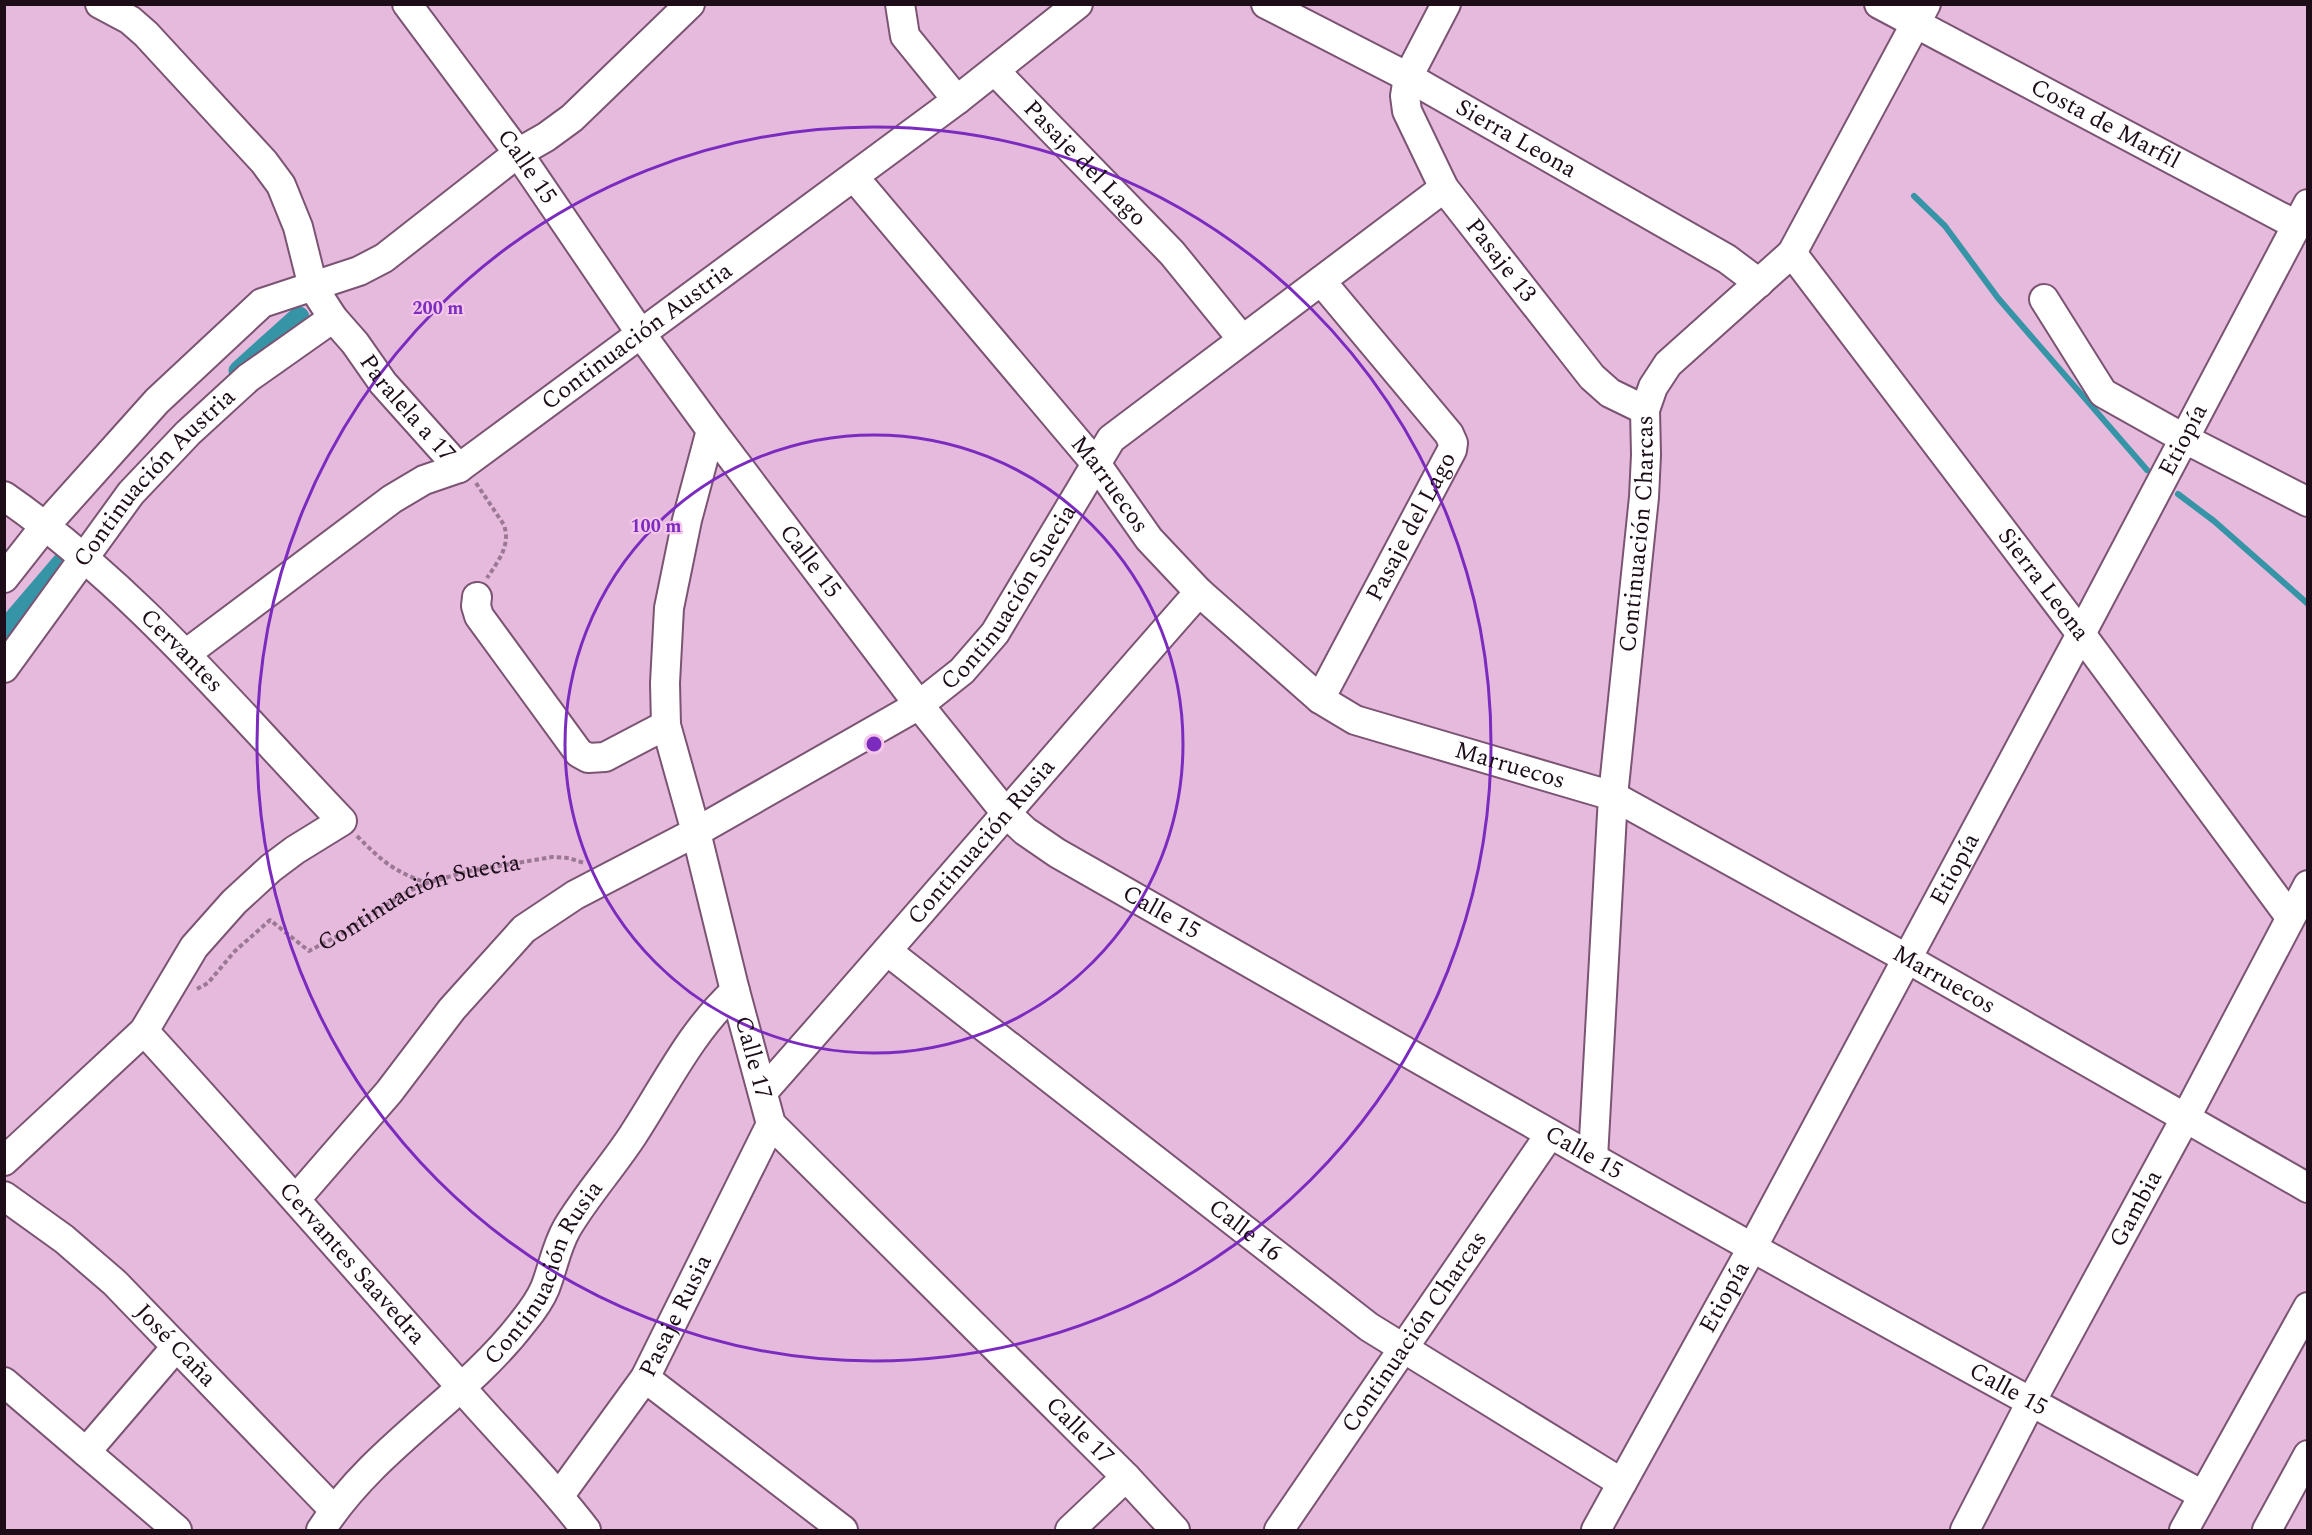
<svg xmlns="http://www.w3.org/2000/svg" width="2312" height="1535" viewBox="0 0 2312 1535" font-family="Spectral,serif">
<rect width="100%" height="100%" fill="#e6badd"/>
<g fill="none" stroke-linecap="round" stroke-linejoin="round">
<path stroke="#3694a7" stroke-width="6" d="M 1914,196 L 1945,226 L 1998,298 L 2147,470
M 2178,494 L 2214,521 L 2308,604"/>
<path stroke="#3694a7" stroke-width="21" d="M 239,371 L 299,317
M 4,631 L 62,563"/>
<defs>
<g id="minor">
<path id="s2" d="M 100,4 L 130,20 L 146,34 L 264,162 L 281,185 L 298,227 L 313,287 L 333,318 L 355,343 L 383,383 L 459,468"/>
<path id="s3" d="M 407,4 L 518,153 L 641,334 L 711,430 L 919,705 L 1005,812 L 1025,831 L 1057,853 C 1438,1070 1817,1288 2203,1495"/>
<path d="M 900,4 L 905,36 L 957,100"/>
<path id="s4" d="M 1266,4 L 1408,77 L 1727,259 L 1759,283"/>
<path id="s5" d="M 1446,4 L 1408,77 L 1405,96 L 1407,111 L 1444,188 L 1592,377 L 1610,393 L 1645,410"/>
<path id="s6" d="M 1879,4 L 2296,225"/>
<path id="s7" d="M 995,71 L 1172,253 L 1242,339"/>
<path id="s8" d="M 854,177 L 1097,465 L 1149,539 L 1199,592 L 1320,699 L 1355,720 L 1613,796 L 1906,958 L 2308,1188"/>
<path id="s9" d="M 1792,253 L 2081,634 L 2290,917"/>
<path d="M 2044,299 L 2103,393 L 2185,439 L 2308,502"/>
<path id="s10" d="M 711,430 L 687,520 L 669,608 L 665,683 L 666,725 L 696,832 L 735,991 L 771,1124 L 1126,1477 L 1175,1530"/>
<path id="s11" d="M 4,496 C 135,587 233,707 342,821 L 295,850 L 271,868 L 234,902 L 194,947 L 144,1031 L 4,1161"/>
<path d="M 4,578 L 45,526 L 157,401 L 262,303 L 359,271 L 384,258 L 518,153 L 546,137 L 572,118 L 690,4"/>
<path d="M 477,597 L 476,606 L 479,616 L 579,753 L 588,758 L 605,757 L 666,725"/>
<path id="s12" d="M 187,653 L 392,499 L 424,480 L 459,468 L 957,100 L 1078,4"/>
<path id="s13" d="M 4,668 L 131,493 L 188,433 L 248,378 L 333,318"/>
<path id="s14" d="M 1320,699 L 1452,450 L 1453,443 L 1449,434 L 1321,281"/>
<path id="s15" d="M 887,951 L 1369,1327 L 1622,1483"/>
<path id="s16" d="M 144,1031 C 248,1145 350,1261 452,1377 C 496,1429 545,1476 586,1530"/>
<path id="s17" d="M 763,1092 C 909,927 1053,758 1199,592"/>
<path id="s18" d="M 1593,1158 L 1613,796 L 1644,497 L 1646,455 L 1645,410 L 1653,387 L 1668,364 L 1792,253 L 1926,4"/>
<path id="s19" d="M 4,1196 L 64,1239 L 115,1283 L 334,1510"/>
<path id="s20" d="M 296,1199 L 389,1092 L 452,1009 L 524,929 L 575,895 L 696,832 L 919,705 L 962,671 L 995,633 L 1111,439 L 1444,188"/>
<path d="M 645,1378 L 843,1530"/>
<path d="M 4,1382 L 177,1530"/>
<path d="M 86,1452 L 176,1347"/>
<path id="s21" d="M 560,1495 L 645,1378 L 771,1124"/>
<path id="s22" d="M 321,1530 C 374,1447 464,1399 523,1322 C 532,1311 540,1300 545,1288 C 553,1268 556,1247 567,1228 C 586,1196 612,1167 633,1135 C 665,1086 691,1031 735,991"/>
<path d="M 1070,1530 L 1126,1477"/>
<path id="s23" d="M 1279,1530 L 1550,1134"/>
<path id="s24" d="M 1596,1530 L 1752,1248 L 2081,634 L 2308,204"/>
<path id="s25" d="M 1965,1530 L 2031,1402 L 2186,1117 L 2308,885"/>
<path d="M 2184,1530 L 2308,1307"/>
<path d="M 2267,1530 L 2308,1455"/>
</g>
</defs>
<use href="#minor" stroke="#7b5473" stroke-width="32"/>
<g stroke="#9b7994" stroke-width="4" stroke-dasharray="4.5 3" stroke-linecap="butt">
<path d="M 476,483 L 504,525 C 511,546 498,561 487,578"/>
<path d="M 357,836 C 382,861 393,871 427,883"/>
<path id="s1" d="M 197,989 L 208,983 L 234,952 L 270,920 L 309,951 L 345,932 L 405,893 L 427,883 L 469,871 L 552,857 L 569,858 L 584,863"/>
</g>
<use href="#minor" stroke="#fff" stroke-width="28"/>
</g>
<g fill="none" stroke="#7b2cbf" stroke-width="3">
<circle cx="874" cy="744" r="309"/>
<circle cx="874" cy="744" r="617"/>
</g>
<g text-anchor="middle" dominant-baseline="central" stroke-width="4.5" stroke-linejoin="round" paint-order="stroke">
<g font-size="24" fill="#1c0d19" stroke="#f3c6ea">
<text stroke="none"><textPath href="#s6" startOffset="256">Costa de Marfil</textPath></text>
<text stroke="none"><textPath href="#s4" startOffset="284">Sierra Leona</textPath></text>
<text stroke="none"><textPath href="#s7" startOffset="129">Pasaje del Lago</textPath></text>
<text stroke="none"><textPath href="#s3" startOffset="202">Calle 15</textPath></text>
<text stroke="none"><textPath href="#s5" startOffset="294">Pasaje 13</textPath></text>
<text stroke="none"><textPath href="#s12" startOffset="552">Continuación Austria</textPath></text>
<text stroke="none"><textPath href="#s2" startOffset="519">Paralela a 17</textPath></text>
<text stroke="none"><textPath href="#s24" startOffset="1238">Etiopía</textPath></text>
<text stroke="none"><textPath href="#s13" startOffset="243">Continuación Austria</textPath></text>
<text stroke="none"><textPath href="#s8" startOffset="400">Marruecos</textPath></text>
<text stroke="none"><textPath href="#s14" startOffset="195">Pasaje del Lago</textPath></text>
<text stroke="none"><textPath href="#s18" startOffset="626">Continuación Charcas</textPath></text>
<text stroke="none"><textPath href="#s3" startOffset="688">Calle 15</textPath></text>
<text stroke="none"><textPath href="#s9" startOffset="416">Sierra Leona</textPath></text>
<text stroke="none"><textPath href="#s20" startOffset="950">Continuación Suecia</textPath></text>
<text stroke="none"><textPath href="#s11" startOffset="236">Cervantes</textPath></text>
<text stroke="none"><textPath href="#s8" startOffset="904">Marruecos</textPath></text>
<text stroke="none"><textPath href="#s17" startOffset="332">Continuación Rusia</textPath></text>
<text stroke="none"><textPath href="#s24" startOffset="752">Etiopía</textPath></text>
<text stroke="none"><textPath href="#s1" startOffset="273">Continuación Suecia</textPath></text>
<text stroke="none"><textPath href="#s3" startOffset="1192">Calle 15</textPath></text>
<text stroke="none"><textPath href="#s8" startOffset="1390">Marruecos</textPath></text>
<text stroke="none"><textPath href="#s10" startOffset="644">Calle 17</textPath></text>
<text stroke="none"><textPath href="#s3" startOffset="1678">Calle 15</textPath></text>
<text stroke="none"><textPath href="#s25" startOffset="364">Gambia</textPath></text>
<text stroke="none"><textPath href="#s15" startOffset="454">Calle 16</textPath></text>
<text stroke="none"><textPath href="#s16" startOffset="312">Cervantes Saavedra</textPath></text>
<text stroke="none"><textPath href="#s22" startOffset="344">Continuación Rusia</textPath></text>
<text stroke="none"><textPath href="#s24" startOffset="266">Etiopía</textPath></text>
<text stroke="none"><textPath href="#s21" startOffset="214">Pasaje Rusia</textPath></text>
<text stroke="none"><textPath href="#s23" startOffset="240">Continuación Charcas</textPath></text>
<text stroke="none"><textPath href="#s19" startOffset="228">José Caña</textPath></text>
<text stroke="none"><textPath href="#s3" startOffset="2164">Calle 15</textPath></text>
<text stroke="none"><textPath href="#s10" startOffset="1148">Calle 17</textPath></text>
</g>
</g>
<circle cx="874" cy="744" r="9" fill="#7b2cbf" stroke="#f3c6ea" stroke-width="3"/>
<g font-size="18" text-anchor="middle" font-weight="bold" fill="#7b2cbf" stroke="#f3c6ea" stroke-width="4.5" stroke-linejoin="round" paint-order="stroke">
<text x="438" y="314">200 m</text>
<text x="656" y="532">100 m</text>
</g>
<rect width="2312" height="1535" fill="none" stroke="#1c0d19" stroke-width="12"/>
</svg>
